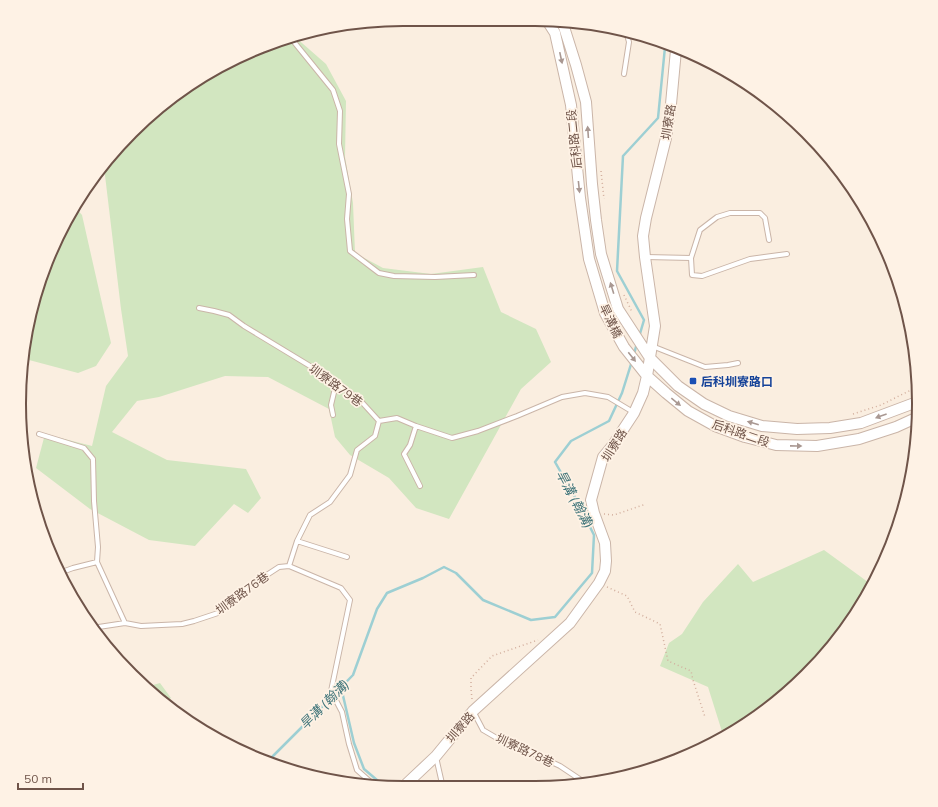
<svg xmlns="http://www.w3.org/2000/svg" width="938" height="807" viewBox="0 0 938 807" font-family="Mulish,'Noto Sans TC',sans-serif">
<rect width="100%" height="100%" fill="#faeee0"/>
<path fill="#d2e6c0" d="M 294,36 L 326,64 L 346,101 L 345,157 L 353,203 L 355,253 L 383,268 L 431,274 L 483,267 L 501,312 L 536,329 L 551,362 L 521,389 L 449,519 L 416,508 L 389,478 L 350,455 L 335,437 L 329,409 L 268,377 L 225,376 L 159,397 L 137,401 L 112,432 L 167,460 L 246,469 L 261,498 L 248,513 L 234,504 L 195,546 L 149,540 L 90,509 L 36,468 L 45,434 L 92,446 L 106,386 L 128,356 L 121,309 L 104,167 L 150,114 L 233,59 Z
M 75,207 L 82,215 L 111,343 L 96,366 L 78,373 L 29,360 L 22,357 L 22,353 L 48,257 Z
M 824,550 L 872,585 L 840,637 L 788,692 L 724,738 L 708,687 L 660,666 L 669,643 L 682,634 L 703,602 L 738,564 L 753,582 Z
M 160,683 L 171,698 L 165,703 L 146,687 Z"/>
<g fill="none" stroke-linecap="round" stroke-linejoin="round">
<path stroke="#9dcfd3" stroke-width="2.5" d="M 639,337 L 644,320 L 617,271 L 623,156 L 658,118 L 665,47
M 634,354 L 637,343
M 341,687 L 354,743 L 364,769 L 384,786
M 267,762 L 315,714 L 353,675 L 377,609 L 387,593 L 423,578 L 444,567 L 456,573 L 483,600 L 531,620 L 555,617 L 592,573 L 594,535 L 576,499 L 555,462 L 571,441 L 609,421 L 622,393 L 632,361"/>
<defs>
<path id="service" d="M 290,37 L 333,90 L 340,111 L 339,144 L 349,194 L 347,219 L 350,251 L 379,273 L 394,276 L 435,277 L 474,275
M 624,74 L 629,42 L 627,35
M 646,257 L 691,258 L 692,275 L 702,276 L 750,259 L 787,254
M 691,258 L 700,230 L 717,217 L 730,213 L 760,213 L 765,218 L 769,240
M 199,308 L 214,311 L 229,315 L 244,326 L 315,369 L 359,399 L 379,421 L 397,418 L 416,426 L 452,438 L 478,431 L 517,416 L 562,397 L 585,393 L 608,397 L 633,412
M 652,346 L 705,367 L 728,365 L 738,363
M 333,415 L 331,405 L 336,384
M 416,426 L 410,445 L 404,454 L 420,486
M 39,434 L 84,448 L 93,459 L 94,501 L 98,547 L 97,562 L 125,623
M 297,541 L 347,557
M 289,566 L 297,541 L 310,515 L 330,502 L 350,475 L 357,450 L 375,436 L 379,421
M 62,572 L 73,568 L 97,562
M 92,628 L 125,623 L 141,626 L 182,624 L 194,621 L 218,613 L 239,594 L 256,582 L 279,567 L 289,566 L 341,588 L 350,600 L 331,691 L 342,712 L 349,744 L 357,770 L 374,785
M 473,711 L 483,730 L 507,744 L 532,753 L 560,766 L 584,782
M 436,757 L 443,788"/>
<path id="tertiary" d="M 548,22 L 555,33 L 571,105 L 580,198 L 589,259 L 605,313 L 624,347 L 647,376 L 666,393 L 688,411 L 715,426 L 745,437 L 776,445 L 817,446 L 859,439 L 896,427 L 918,417
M 561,22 L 564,27 L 576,65 L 586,102 L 592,184 L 596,220 L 601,254 L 618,309 L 650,358 L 678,386 L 704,404 L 729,416 L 762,426 L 797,429 L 830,428 L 861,423 L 917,402
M 402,788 L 436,756 L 473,711 L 570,623 L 599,583 L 605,571 L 606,561 L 605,543 L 594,513 L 591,500 L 603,457 L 613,445 L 634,413 L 643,393 L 647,376 L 655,326 L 645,257 L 643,236 L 646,218 L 666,138 L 671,104 L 676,50"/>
</defs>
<use href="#service" stroke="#cab5a8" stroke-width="6"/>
<use href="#tertiary" stroke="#cab5a8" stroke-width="12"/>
<path stroke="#d2ae9d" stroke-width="1.5" stroke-dasharray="1 3" stroke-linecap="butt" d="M 601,171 L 604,199
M 624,295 L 632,312
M 853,414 L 881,405 L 917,387
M 604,514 L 614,515 L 646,504
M 607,587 L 627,596 L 635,612 L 660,624 L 668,661 L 691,671 L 693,680 L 705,717
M 472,699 L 471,689 L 471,678 L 492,656 L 538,640"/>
<use href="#service" stroke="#fff" stroke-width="4"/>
<use href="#tertiary" stroke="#fff" stroke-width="10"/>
</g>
<defs><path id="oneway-solid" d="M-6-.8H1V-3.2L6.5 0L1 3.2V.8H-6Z"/></defs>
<g fill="#a99892">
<use href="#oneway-solid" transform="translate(561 58) rotate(78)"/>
<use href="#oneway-solid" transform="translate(588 132) rotate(-94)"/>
<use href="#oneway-solid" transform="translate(579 187) rotate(84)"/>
<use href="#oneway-solid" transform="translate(612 288) rotate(-107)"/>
<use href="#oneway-solid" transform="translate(632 357) rotate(52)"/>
<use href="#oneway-solid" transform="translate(676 402) rotate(39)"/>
<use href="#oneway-solid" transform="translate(881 416) rotate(160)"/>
<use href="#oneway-solid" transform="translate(753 423) rotate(-164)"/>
<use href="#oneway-solid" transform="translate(796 446) rotate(1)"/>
</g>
<rect fill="#1a4fb4" stroke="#fef2e5" stroke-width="1.5" x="689" y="377" width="8" height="8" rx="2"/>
<g text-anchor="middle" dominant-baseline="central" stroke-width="3.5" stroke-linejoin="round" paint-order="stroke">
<g font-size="12" fill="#6f5449" stroke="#fef2e5">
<text transform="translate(668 122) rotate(-81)">圳寮路</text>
<text transform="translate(574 139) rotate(-96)">后科路二段</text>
<text transform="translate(611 321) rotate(65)">旱溝橋</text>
<text transform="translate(336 385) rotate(36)">圳寮路79巷</text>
<text transform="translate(741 433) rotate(19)">后科路二段</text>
<text transform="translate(614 445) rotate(-58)">圳寮路</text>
<text transform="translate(242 593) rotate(-36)">圳寮路76巷</text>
<text transform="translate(460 727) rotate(-49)">圳寮路</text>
<text transform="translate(525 750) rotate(25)">圳寮路78巷</text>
</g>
<g font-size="12" font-weight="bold" fill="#164399" stroke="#fef2e5" text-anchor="start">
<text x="701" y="381">后科圳寮路口</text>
</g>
<g font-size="13" font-style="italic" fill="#42767b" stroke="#fef2e5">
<text transform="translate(575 499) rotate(62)">旱溝 (翰溝)</text>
<text transform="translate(324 704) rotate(-45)">旱溝 (翰溝)</text>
</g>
</g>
<path d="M0 0H938V807H0ZM403 26H535A377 377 0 0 1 912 403V404A377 377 0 0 1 535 781H403A377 377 0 0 1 26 404V403A377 377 0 0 1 403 26Z" fill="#fef2e5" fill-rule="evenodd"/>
<path fill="none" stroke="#6f5449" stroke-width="2" d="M403 26H535A377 377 0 0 1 912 403V404A377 377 0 0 1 535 781H403A377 377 0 0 1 26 404V403A377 377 0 0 1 403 26Z"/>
<path d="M18 783v6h65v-6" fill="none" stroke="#6f5449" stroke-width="2"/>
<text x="24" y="783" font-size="12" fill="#6f5449" stroke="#fef2e5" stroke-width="3" paint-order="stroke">50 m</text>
</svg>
